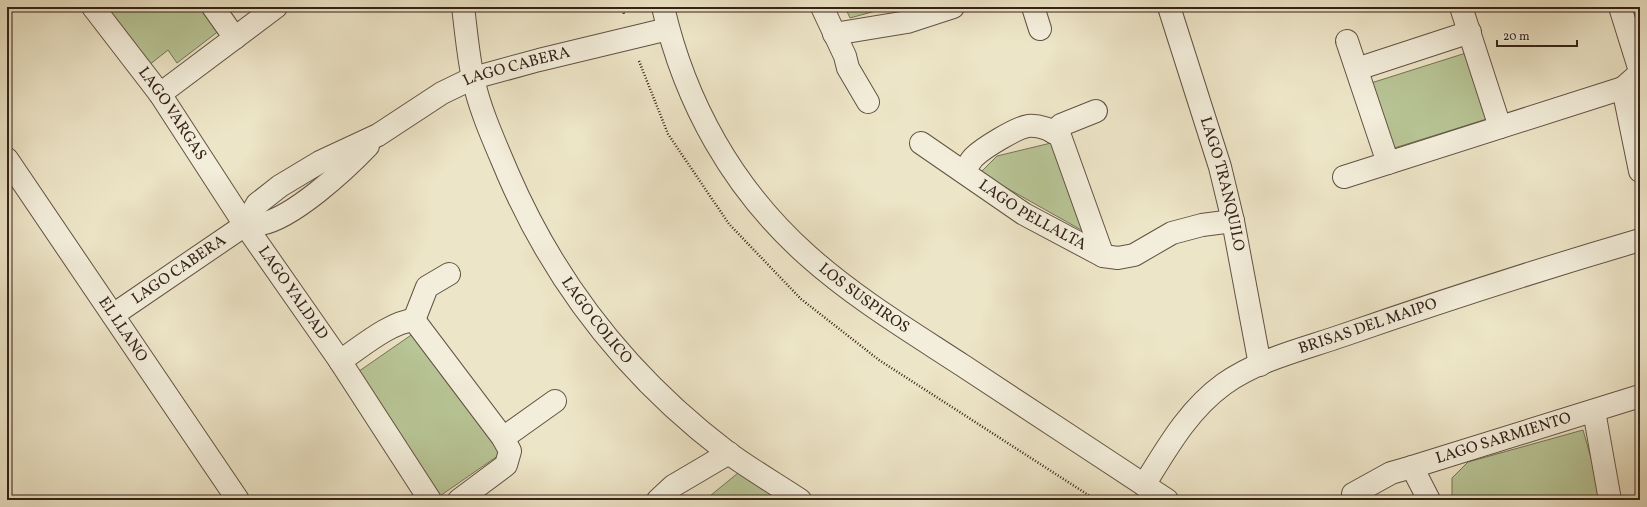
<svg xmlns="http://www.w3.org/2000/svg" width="1647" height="507" viewBox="0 0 1647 507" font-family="Vollkorn,serif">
<rect width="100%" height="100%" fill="#ede5c7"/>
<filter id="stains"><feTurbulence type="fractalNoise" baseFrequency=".005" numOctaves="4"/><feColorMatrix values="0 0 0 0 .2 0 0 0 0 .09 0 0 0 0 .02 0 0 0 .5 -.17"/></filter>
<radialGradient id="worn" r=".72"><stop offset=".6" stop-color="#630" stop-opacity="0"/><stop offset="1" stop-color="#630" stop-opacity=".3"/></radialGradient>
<path fill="#b8c596" stroke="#767357" d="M 105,7 L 202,7 L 220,30 L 177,63 L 168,50 L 149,65 Z
M 845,7 L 890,7 L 850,18 Z
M 1469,52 L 1490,118 L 1388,150 L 1368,84 Z
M 1051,143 L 1083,231 L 980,173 L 997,156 Z
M 417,331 L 502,453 L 437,498 L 352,376 Z
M 1583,430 L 1603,500 L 1452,499 L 1452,478 L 1468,462 Z
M 738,473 L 776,497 L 772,500 L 705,500 Z"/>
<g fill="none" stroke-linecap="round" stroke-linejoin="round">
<defs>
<g id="minor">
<path id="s1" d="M 93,7 L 160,94 L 245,225 L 340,361 L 430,500"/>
<path d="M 213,7 L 235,38"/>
<path id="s2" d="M 463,7 C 466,30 468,55 473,78 C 480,111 495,143 508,174 C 556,285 631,379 727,452 C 750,469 776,484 800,500"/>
<path id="s3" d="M 663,7 C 685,103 733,189 807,255 C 855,298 910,331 962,365 C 1030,410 1099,455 1167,500"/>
<path d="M 822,7 L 845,56 L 848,68 L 868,102"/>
<path d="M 1033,7 L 1040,29"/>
<path id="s4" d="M 1169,7 L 1220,167 L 1233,221 L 1260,365"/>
<path d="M 1461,7 L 1500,127"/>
<path d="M 1620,7 L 1640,71"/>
<path d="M 834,34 L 907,22 L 953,7"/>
<path d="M 1347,41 L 1388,163"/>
<path d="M 1357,69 L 1470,32"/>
<path d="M 1640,73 L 1623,88 L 1640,171"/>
<path d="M 160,94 L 276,7"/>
<path d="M 1053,132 L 1061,125 L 1096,111"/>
<path id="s5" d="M 921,143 L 1024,214 L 1103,256 L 1118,258 L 1134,255 L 1172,233 L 1202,225 L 1233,221"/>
<path id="s6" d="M 7,159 L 238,500"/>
<path d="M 964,172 C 967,167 970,161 974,157 C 983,148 1016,128 1028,126 C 1039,125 1051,130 1060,136 L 1103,256"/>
<path d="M 1344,177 L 1623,88"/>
<path d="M 245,225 C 250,224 256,224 261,224 C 293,218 345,170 368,146"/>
<path id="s7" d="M 113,315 L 245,225 L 257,204 L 280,186 L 320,162 L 378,135 L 442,93 L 473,78 L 539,60 L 668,29"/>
<path d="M 414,320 L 427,287 L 449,274"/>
<path d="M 340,361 C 360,348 390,322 414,320 L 503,438 L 510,451 L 506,465 L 459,500"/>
<path d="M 1594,411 L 1610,500"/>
<path d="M 503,438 L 555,401"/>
<path id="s8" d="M 1144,485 C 1167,448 1188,410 1224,384 C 1259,359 1304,349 1344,335 C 1442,301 1541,269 1640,240"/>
<path d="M 1353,494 L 1391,473 L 1412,467"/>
<path d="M 658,500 L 673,486 L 729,453"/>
<path id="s9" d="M 1429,500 L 1412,467 L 1640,396"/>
</g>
</defs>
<use href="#minor" stroke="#625244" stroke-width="24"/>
<path stroke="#342118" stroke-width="2.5" stroke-dasharray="1 2" stroke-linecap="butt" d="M 622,7 L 624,14
M 639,61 L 668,134 L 729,224 L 801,299 L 879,360 L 1096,500"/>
<use href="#minor" stroke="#f3eedb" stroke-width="22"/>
</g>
<g text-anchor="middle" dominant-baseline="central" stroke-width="4" stroke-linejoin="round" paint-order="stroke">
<g font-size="16" fill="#342118" stroke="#f3eedb">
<text stroke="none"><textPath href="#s7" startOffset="480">LAGO CABERA</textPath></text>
<text stroke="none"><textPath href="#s1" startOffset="133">LAGO VARGAS</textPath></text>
<text stroke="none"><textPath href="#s4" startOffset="185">LAGO TRANQUILO</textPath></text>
<text stroke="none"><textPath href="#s5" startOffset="133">LAGO PELLALTA</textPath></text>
<text stroke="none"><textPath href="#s7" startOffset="80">LAGO CABERA</textPath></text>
<text stroke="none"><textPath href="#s1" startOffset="349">LAGO YALDAD</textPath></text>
<text stroke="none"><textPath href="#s3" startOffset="363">LOS SUSPIROS</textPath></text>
<text stroke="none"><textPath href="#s2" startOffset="346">LAGO COLICO</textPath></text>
<text stroke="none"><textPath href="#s8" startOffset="285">BRISAS DEL MAIPO</textPath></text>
<text stroke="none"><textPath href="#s6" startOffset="206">EL LLANO</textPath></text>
<text stroke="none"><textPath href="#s9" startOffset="133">LAGO SARMIENTO</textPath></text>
</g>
</g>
<rect width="1647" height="507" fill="none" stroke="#ede5c7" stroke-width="24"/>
<rect x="8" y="8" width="1631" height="491" fill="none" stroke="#342118" stroke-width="2"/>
<rect x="12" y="12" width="1623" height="483" fill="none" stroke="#342118"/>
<path d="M1497 40v6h80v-6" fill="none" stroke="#342118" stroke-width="2"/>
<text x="1503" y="40" font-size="12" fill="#342118" stroke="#f3eedb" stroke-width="3" paint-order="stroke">20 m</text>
<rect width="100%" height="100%" filter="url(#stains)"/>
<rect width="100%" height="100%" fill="url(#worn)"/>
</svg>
